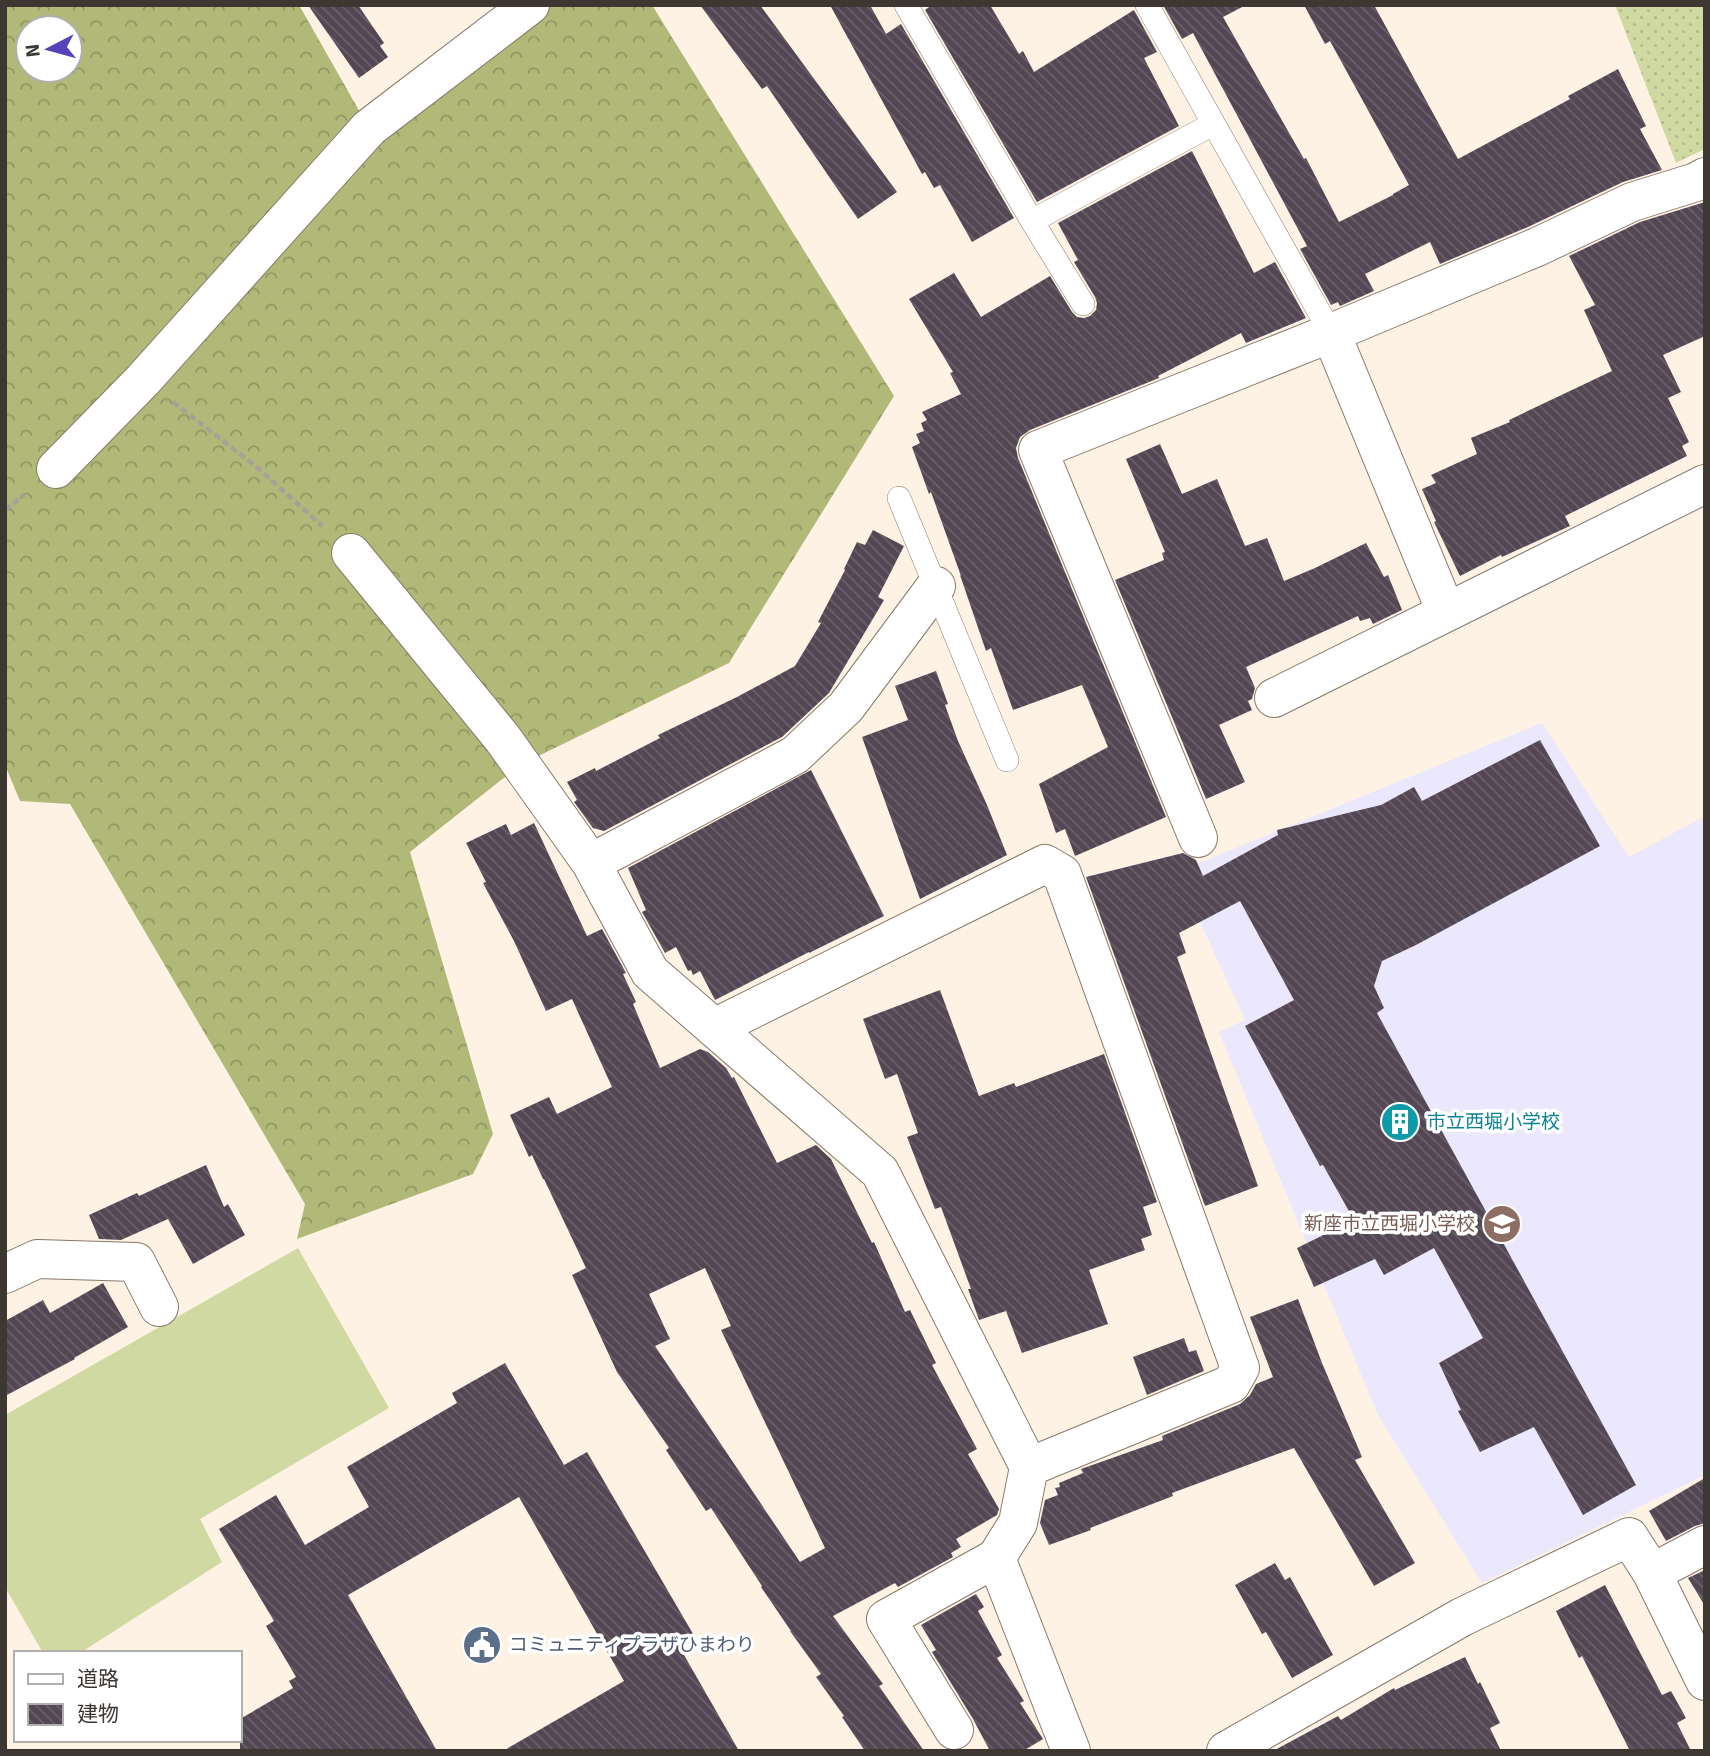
<svg xmlns="http://www.w3.org/2000/svg" width="1710" height="1756" viewBox="0 0 1710 1756" font-family="Signika,'Noto Sans JP',sans-serif">
<defs>
<pattern id="grass-dots" width="8" height="8" patternUnits="userSpaceOnUse" patternTransform="scale(1.75)"><rect width="8" height="8" fill="#d1d9a2"/><path d="M2 2h.1M6 6h.1" fill="none" stroke="#b4bb8c" stroke-width="1.8" stroke-linecap="round"/></pattern>
<pattern id="forest-crowns" width="20" height="18" patternUnits="userSpaceOnUse" patternTransform="scale(1.75)"><rect width="20" height="18" fill="#b0b977"/><path d="M2 6a3 3 0 1 1 6 0M12 15a3 3 0 1 1 6 0" fill="none" stroke="#909762"/></pattern>
<pattern id="building-back-hatch" width="6" height="6" patternUnits="userSpaceOnUse" patternTransform="scale(1.75)"><rect width="6" height="6" fill="#544754"/><path d="M-1 5l2 2M0 0l6 6M5-1l2 2" fill="none" stroke="#6b606a"/></pattern>
</defs>
<rect width="100%" height="100%" fill="#fef2e5"/>
<path fill="#ebe7fd" d="M 1542,723 L 1629,857 L 1705,816 L 1705,1475 L 1482,1583 L 1378,1415 L 1219,1032 L 1245,1020 L 1177,872 Z"/>
<path fill="url(#grass-dots)" d="M 1615,5 L 1705,5 L 1705,149 L 1676,163 Z"/>
<path fill="url(#forest-crowns)" fill-rule="evenodd" d="M 5,5 L 299,5 L 369,128 L 530,5 L 652,5 L 894,396 L 729,663 L 520,765 L 410,852 L 493,1134 L 473,1174 L 297,1239 L 305,1204 L 70,804 L 20,801 L 5,765 ZM 28,28 L 70,28 L 70,70 L 28,70 Z"/>
<path fill="#d1d9a2" d="M 298,1248 L 389,1408 L 200,1519 L 222,1562 L 80,1653 L 43,1653 L 5,1587 L 5,1415 Z"/>
<path fill="url(#building-back-hatch)" fill-rule="evenodd" d="M 308,5 L 358,5 L 384,43 L 380,46 L 388,57 L 359,78 Z
M 700,5 L 760,5 L 897,192 L 858,219 L 767,86 L 762,89 Z
M 830,5 L 870,5 L 886,34 L 901,24 L 1014,218 L 972,242 L 940,185 L 934,188 L 925,172 L 922,174 Z
M 932,5 L 990,5 L 1019,54 L 1023,51 L 1034,72 L 1134,10 L 1157,52 L 1144,58 L 1179,126 L 1037,202 L 925,10 Z
M 1163,5 L 1246,5 L 1223,17 L 1304,159 L 1306,158 L 1339,222 L 1393,195 L 1393,194 L 1409,185 L 1330,41 L 1325,44 L 1304,5 L 1374,5 L 1458,159 L 1570,99 L 1568,96 L 1618,69 L 1646,126 L 1640,129 L 1662,170 L 1623,182 L 1528,227 L 1440,264 L 1430,242 L 1365,274 L 1374,291 L 1340,306 L 1338,302 L 1331,305 L 1300,249 L 1307,246 L 1193,33 L 1182,39 Z
M 1192,151 L 1254,273 L 1275,262 L 1306,318 L 1246,343 L 1241,333 L 1158,376 L 1159,378 L 1030,430 L 1020,437 L 1016,448 L 1018,458 L 1166,817 L 1075,856 L 1065,829 L 1056,833 L 1039,784 L 1108,747 L 1082,685 L 1013,710 L 991,648 L 986,651 L 960,575 L 961,576 L 931,492 L 929,494 L 912,447 L 920,443 L 916,434 L 924,431 L 921,423 L 927,420 L 922,412 L 961,394 L 950,373 L 953,372 L 909,299 L 954,273 L 981,317 L 1050,276 L 1072,312 L 1077,317 L 1084,318 L 1090,316 L 1096,310 L 1097,303 L 1095,297 L 1074,262 L 1078,260 L 1058,223 Z
M 1705,202 L 1705,336 L 1663,355 L 1681,392 L 1668,398 L 1689,442 L 1682,446 L 1687,456 L 1565,516 L 1570,526 L 1502,557 L 1501,555 L 1460,576 L 1434,522 L 1436,521 L 1422,489 L 1436,483 L 1431,475 L 1477,454 L 1471,438 L 1510,422 L 1509,420 L 1612,371 L 1584,310 L 1595,305 L 1569,256 L 1640,222 Z
M 1160,444 L 1182,494 L 1217,479 L 1245,546 L 1267,538 L 1284,581 L 1315,568 L 1366,543 L 1384,577 L 1388,575 L 1402,610 L 1373,624 L 1370,618 L 1360,621 L 1358,616 L 1246,667 L 1255,688 L 1252,699 L 1248,701 L 1252,710 L 1219,725 L 1245,782 L 1206,799 L 1115,580 L 1164,560 L 1162,553 L 1165,552 L 1126,459 Z
M 873,530 L 904,546 L 878,597 L 884,600 L 829,693 L 782,737 L 604,831 L 593,828 L 574,802 L 577,800 L 567,782 L 595,768 L 596,771 L 660,738 L 658,735 L 737,697 L 795,666 L 821,623 L 818,622 L 845,570 L 844,569 L 857,542 L 865,545 Z
M 936,671 L 948,704 L 945,705 L 958,741 L 987,805 L 1007,855 L 920,899 L 862,737 L 908,720 L 895,686 Z
M 1540,740 L 1600,846 L 1416,945 L 1382,961 L 1374,986 L 1384,1008 L 1377,1013 L 1636,1485 L 1583,1515 L 1534,1427 L 1480,1452 L 1458,1411 L 1461,1410 L 1439,1363 L 1483,1338 L 1434,1248 L 1384,1275 L 1375,1259 L 1314,1287 L 1297,1248 L 1354,1220 L 1323,1165 L 1320,1166 L 1245,1026 L 1294,1000 L 1240,901 L 1179,933 L 1186,953 L 1177,957 L 1258,1186 L 1205,1206 L 1086,877 L 1183,853 L 1196,860 L 1203,876 L 1278,835 L 1277,830 L 1381,805 L 1414,787 L 1422,801 Z
M 811,770 L 884,916 L 809,953 L 809,952 L 715,1000 L 700,971 L 693,975 L 691,970 L 688,971 L 676,947 L 665,953 L 642,912 L 646,910 L 628,868 Z
M 534,823 L 587,936 L 602,929 L 626,973 L 623,974 L 636,1002 L 633,1004 L 660,1068 L 700,1049 L 708,1052 L 726,1068 L 732,1078 L 734,1077 L 777,1163 L 816,1145 L 831,1159 L 872,1243 L 874,1242 L 905,1312 L 910,1310 L 936,1363 L 932,1365 L 977,1449 L 968,1454 L 999,1509 L 997,1515 L 956,1539 L 961,1547 L 951,1553 L 953,1557 L 898,1587 L 895,1583 L 833,1616 L 883,1684 L 879,1686 L 924,1751 L 865,1751 L 842,1717 L 844,1716 L 816,1677 L 821,1674 L 790,1631 L 791,1631 L 761,1587 L 762,1586 L 711,1508 L 706,1511 L 666,1450 L 669,1448 L 617,1372 L 572,1275 L 586,1268 L 544,1179 L 543,1179 L 532,1155 L 529,1157 L 510,1115 L 549,1097 L 557,1114 L 612,1087 L 572,999 L 546,1011 L 514,941 L 483,883 L 486,882 L 466,843 L 506,824 L 511,835 ZM 705,1268 L 731,1326 L 721,1330 L 825,1548 L 800,1562 L 655,1346 L 670,1339 L 649,1294 Z
M 940,990 L 979,1096 L 1014,1083 L 1016,1087 L 1104,1054 L 1157,1202 L 1143,1207 L 1152,1235 L 1141,1239 L 1145,1250 L 1089,1270 L 1108,1324 L 1022,1353 L 1006,1311 L 979,1320 L 978,1317 L 968,1289 L 971,1289 L 941,1207 L 935,1209 L 907,1137 L 918,1133 L 897,1074 L 885,1079 L 863,1019 Z
M 206,1165 L 224,1207 L 228,1204 L 245,1235 L 193,1264 L 168,1219 L 121,1240 L 99,1239 L 89,1215 L 137,1193 L 139,1196 Z
M 103,1283 L 128,1327 L 74,1358 L 75,1359 L 5,1396 L 5,1321 L 43,1300 L 50,1313 Z
M 1298,1299 L 1322,1363 L 1362,1457 L 1355,1460 L 1415,1563 L 1374,1586 L 1294,1448 L 1172,1493 L 1173,1496 L 1090,1528 L 1091,1530 L 1049,1545 L 1040,1523 L 1045,1500 L 1058,1495 L 1055,1488 L 1060,1487 L 1059,1483 L 1083,1473 L 1081,1469 L 1163,1440 L 1162,1436 L 1240,1404 L 1250,1395 L 1256,1384 L 1273,1377 L 1250,1317 Z
M 1184,1338 L 1189,1352 L 1196,1350 L 1204,1371 L 1147,1395 L 1133,1357 Z
M 505,1363 L 564,1465 L 587,1452 L 696,1639 L 680,1648 L 739,1751 L 503,1751 L 624,1681 L 519,1497 L 348,1595 L 437,1751 L 240,1751 L 240,1719 L 293,1688 L 289,1681 L 296,1677 L 266,1626 L 274,1621 L 219,1529 L 276,1495 L 305,1545 L 369,1507 L 347,1467 L 457,1403 L 452,1393 Z
M 1705,1478 L 1705,1523 L 1695,1526 L 1666,1541 L 1649,1511 Z
M 1275,1563 L 1285,1580 L 1290,1577 L 1333,1655 L 1292,1678 L 1266,1632 L 1262,1634 L 1235,1585 Z
M 1705,1570 L 1705,1606 L 1688,1578 Z
M 1605,1585 L 1662,1695 L 1671,1691 L 1686,1718 L 1677,1723 L 1691,1751 L 1630,1751 L 1582,1656 L 1579,1658 L 1556,1611 Z
M 976,1594 L 984,1607 L 978,1611 L 1002,1655 L 997,1658 L 1024,1701 L 1020,1703 L 1043,1739 L 1023,1751 L 990,1751 L 973,1719 L 932,1652 L 936,1650 L 921,1625 Z
M 1465,1657 L 1478,1684 L 1480,1682 L 1500,1723 L 1490,1728 L 1501,1751 L 1273,1751 L 1338,1716 L 1341,1720 L 1394,1688 L 1395,1690 Z"/>
<g fill="none" stroke-linecap="round" stroke-linejoin="round">
<defs>
<path id="service" d="M 906,5 L 1032,221 L 1083,304
M 1147,5 L 1331,333
M 1032,221 L 1213,124
M 899,498 L 1007,760"/>
<path id="minor" d="M 1331,333 L 1446,612
M 56,469 L 143,380 L 369,128 L 530,5
M 351,553 L 503,739 L 591,863 L 650,972 L 880,1172 L 1029,1467 L 1018,1523 L 996,1558 L 1071,1751
M 1274,698 L 1705,484
M 1198,838 L 1038,450 L 1331,333 L 1537,247 L 1632,202 L 1696,182 L 1705,177
M 591,863 L 795,755 L 846,707 L 936,586
M 714,1028 L 1045,864 L 1062,874 L 1240,1368 L 1231,1384 L 1029,1467
M 5,1274 L 37,1259 L 136,1262 L 159,1307
M 1652,1573 L 1705,1545
M 954,1730 L 886,1619 L 996,1558
M 1226,1751 L 1462,1617 L 1629,1537 L 1652,1573 L 1705,1681"/>
</defs>
<use href="#service" stroke="#87796a" stroke-width="24"/>
<use href="#minor" stroke="#87796a" stroke-width="40"/>
<path stroke="#a9a096" stroke-width="4.5" stroke-dasharray="7 3.5" stroke-linecap="butt" d="M 173,402 L 258,468 L 322,526
M 5,510 L 25,494"/>
<use href="#service" stroke="#fff" stroke-width="23"/>
<use href="#minor" stroke="#fff" stroke-width="38"/>
</g>
<defs>
<symbol id="building-disc" viewBox="-11 -11 22 22"><circle r="9.5" fill="#0f9aa8" stroke="#fff"/><path d="M-4-6H4V6H1V3H-1V6H-4ZM-2.5-4.3h1.7v1.8h-1.7ZM.8-4.3h1.7v1.8H.8ZM-2.5-1h1.7V.8h-1.7ZM.8-1h1.7V.8H.8Z" fill="#fff"/></symbol>
<symbol id="school-disc" viewBox="-11 -11 22 22"><circle r="9.5" fill="#8d6e63" stroke="#fff"/><path d="M0-5L7-2L0 1L-7-2ZM-4 1L0 2.5L4 1V4Q0 6-4 4Z" fill="#fff"/></symbol>
<symbol id="civic-disc" viewBox="-11 -11 22 22"><circle r="9.5" fill="#5c6f8a" stroke="#fff"/><path d="M-.6-6.5H3V-4.5H.6V-3L4-1V1h2V6H-6V1h2V-1L-.6-3ZM-1.2 2.5V6h2.4V2.5Z" fill="#fff"/></symbol>
</defs>
<g fill-rule="evenodd">
<use href="#building-disc" x="1378" y="1100" width="44" height="44"/>
<use href="#school-disc" x="1480" y="1202" width="44" height="44"/>
<use href="#civic-disc" x="460" y="1623" width="44" height="44"/>
</g>
<g text-anchor="middle" dominant-baseline="central" stroke-width="7" stroke-linejoin="round" paint-order="stroke">
<g font-size="19" fill="#0d838f" stroke="#fff" text-anchor="start">
<text x="1427" y="1122">市立西堀小学校</text>
</g>
<g font-size="19" fill="#785e54" stroke="#fff" text-anchor="end">
<text x="1475" y="1224">新座市立西堀小学校</text>
</g>
<g font-size="19" fill="#4e5e75" stroke="#fff" text-anchor="start">
<text x="509" y="1645">コミュニティプラザひまわり</text>
</g>
</g>
<rect width="1710" height="1756" fill="none" stroke="#3d3731" stroke-width="14"/>
<rect x="14" y="1651" width="228" height="91" fill="#ffffff" stroke="#b1afad" stroke-width="2"/>
<rect x="28" y="1674" width="35" height="10" fill="#ffffff" stroke="#b1afad" stroke-width="2"/>
<text x="77" y="1686" font-size="21" fill="#3d3731">道路</text>
<rect x="28" y="1704" width="35" height="21" fill="url(#building-back-hatch)" stroke="#b1afad" stroke-width="2"/>
<text x="77" y="1721" font-size="21" fill="#3d3731">建物</text>
<g transform="translate(49 49) rotate(264)"><circle r="33" fill="#ffffff" stroke="#b1afad" stroke-width="2"/>
<path d="M0-5L12 26L0 18L-12 26Z" fill="#5443ba"/>
<text y="-10" font-size="19" font-weight="bold" text-anchor="middle" fill="#3d3731">N</text>
</g>
</svg>
